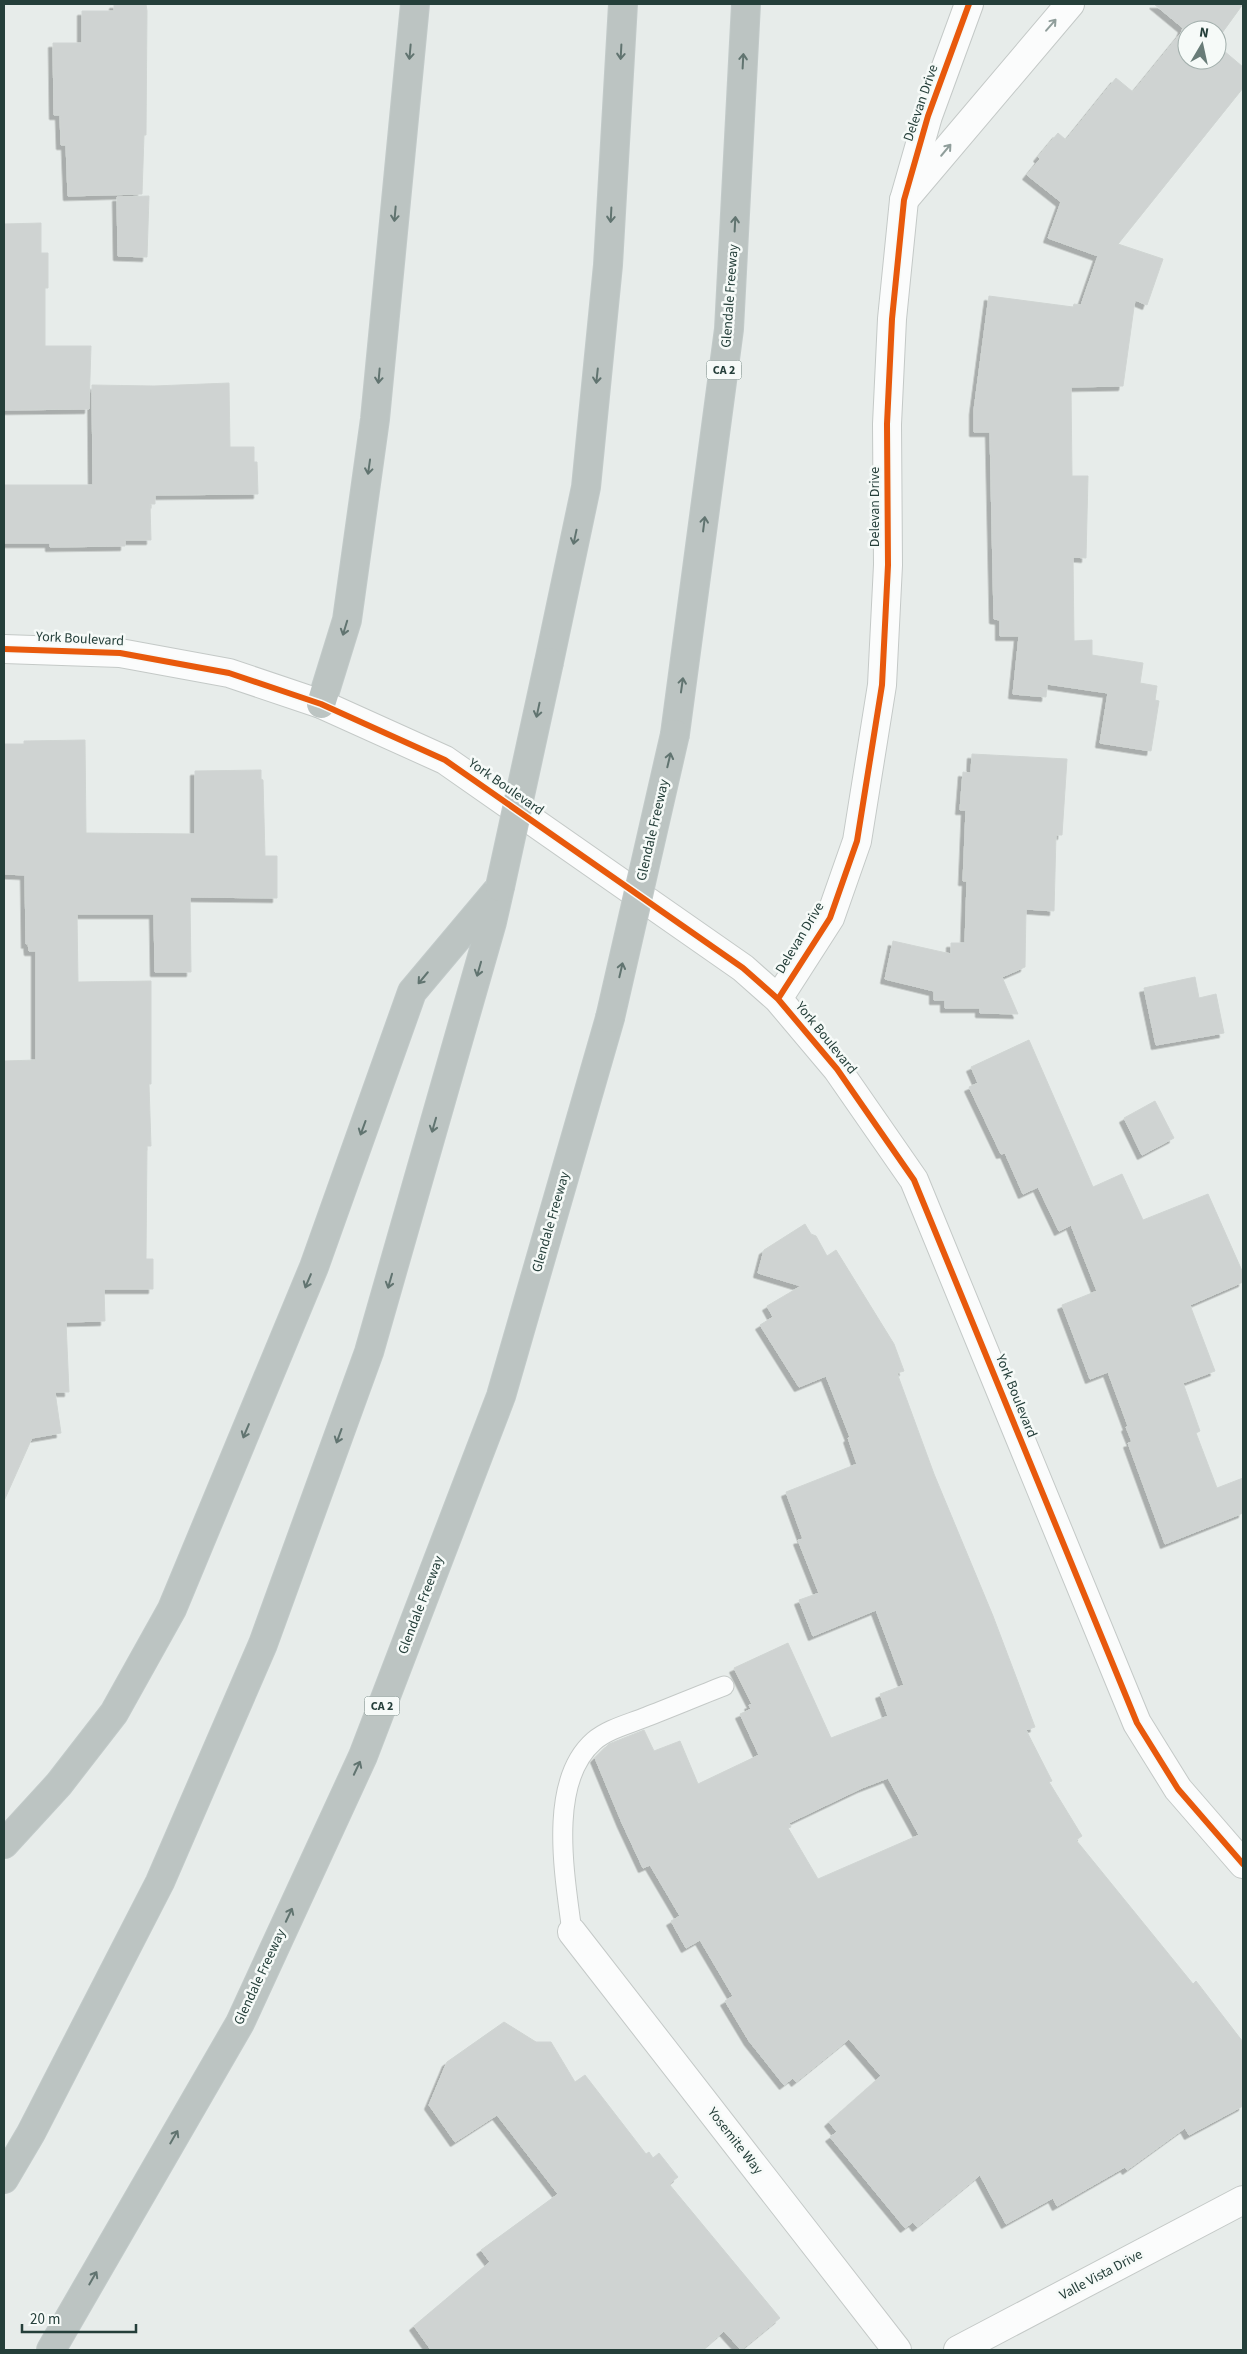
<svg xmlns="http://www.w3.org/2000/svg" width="1247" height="2354" viewBox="0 0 1247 2354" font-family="'Source Sans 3',sans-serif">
<defs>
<filter id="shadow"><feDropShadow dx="-4.5" dy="4.5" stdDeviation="0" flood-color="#0004"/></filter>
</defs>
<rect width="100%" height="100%" fill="#e7ecea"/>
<path fill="#cfd3d2" stroke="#d0d5d3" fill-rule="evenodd" filter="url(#shadow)" d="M 114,4 L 146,4 L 147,11 L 146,135 L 144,135 L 142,194 L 68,196 L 66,145 L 61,145 L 60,115 L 54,115 L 53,43 L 82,43 L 82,11 L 114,11 Z
M 1154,4 L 1243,4 L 1217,40 L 1217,30 L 1187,30 L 1187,60 L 1217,60 L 1217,45 L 1243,67 L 1243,88 L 1118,244 L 1163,259 L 1147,305 L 1135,300 L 1123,386 L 1071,387 L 1072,476 L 1088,476 L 1086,558 L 1073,557 L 1074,641 L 1092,640 L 1092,655 L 1143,663 L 1140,683 L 1157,686 L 1155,700 L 1159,701 L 1151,751 L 1100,743 L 1108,693 L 1047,684 L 1046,697 L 1013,694 L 1019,636 L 1000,636 L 1000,620 L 994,619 L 990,432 L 974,432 L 974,410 L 989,296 L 1073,307 L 1074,304 L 1081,305 L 1098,256 L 1048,238 L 1061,202 L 1027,175 L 1040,159 L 1038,157 L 1058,133 L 1066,140 L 1116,78 L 1133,92 L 1181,33 L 1183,28 Z
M 149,196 L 147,257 L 118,256 L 117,197 Z
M 41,223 L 41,253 L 48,253 L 48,288 L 45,288 L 45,346 L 91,346 L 89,409 L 4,410 L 4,224 Z
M 229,383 L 230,447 L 254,447 L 254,462 L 257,462 L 258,494 L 155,495 L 155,504 L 150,504 L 151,540 L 125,540 L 125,546 L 50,547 L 50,543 L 4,543 L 4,485 L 93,485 L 92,385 L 154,386 Z
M 85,740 L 86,833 L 195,834 L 195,771 L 261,770 L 261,779 L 263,780 L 265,856 L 277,856 L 277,898 L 190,897 L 191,972 L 155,972 L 154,914 L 77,914 L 78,982 L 151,981 L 151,1084 L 149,1084 L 151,1146 L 147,1146 L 146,1259 L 153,1259 L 153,1289 L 104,1289 L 105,1321 L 66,1322 L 69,1392 L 55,1392 L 61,1433 L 32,1438 L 4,1501 L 4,1061 L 36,1060 L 36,951 L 29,951 L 28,943 L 26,944 L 25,875 L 4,874 L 4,744 L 24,744 L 24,741 Z
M 972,754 L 1067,759 L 1062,835 L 1056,835 L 1054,911 L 1026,909 L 1025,967 L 1002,977 L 1018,1014 L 980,1013 L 980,1008 L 945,1008 L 945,1000 L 934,1000 L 934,991 L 885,979 L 893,941 L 951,954 L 951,943 L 965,943 L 967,881 L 963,881 L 966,810 L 960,810 L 963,772 L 971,773 Z
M 1195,977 L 1199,998 L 1216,994 L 1224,1033 L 1156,1045 L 1144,988 Z
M 1029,1040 L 1093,1187 L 1122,1174 L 1143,1220 L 1208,1194 L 1243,1273 L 1243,1282 L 1190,1305 L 1215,1371 L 1183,1383 L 1200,1431 L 1196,1433 L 1217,1488 L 1243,1478 L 1243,1513 L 1165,1544 L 1128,1443 L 1132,1442 L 1126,1427 L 1128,1426 L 1108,1372 L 1090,1379 L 1062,1305 L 1097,1291 L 1071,1225 L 1059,1231 L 1038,1187 L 1023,1194 L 1005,1153 L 1001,1154 L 969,1087 L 978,1083 L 971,1067 Z
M 1155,1101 L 1174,1138 L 1142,1155 L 1124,1118 Z
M 805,1224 L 811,1234 L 816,1236 L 827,1256 L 836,1250 L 894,1344 L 904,1371 L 897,1373 L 934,1474 L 993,1616 L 1035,1727 L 1026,1730 L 1052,1781 L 1049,1782 L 1082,1836 L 1076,1840 L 1193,1984 L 1196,1981 L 1243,2042 L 1243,2106 L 1189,2135 L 1185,2128 L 1127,2170 L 1125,2167 L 1057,2206 L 1053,2198 L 1006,2224 L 980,2175 L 917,2227 L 913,2222 L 905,2228 L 830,2137 L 837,2132 L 829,2122 L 881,2076 L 849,2039 L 796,2082 L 793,2078 L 784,2085 L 749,2041 L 725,2001 L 733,1996 L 700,1940 L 686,1948 L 671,1921 L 680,1916 L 650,1865 L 643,1868 L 622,1823 L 595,1758 L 609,1744 L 644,1730 L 654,1751 L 680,1741 L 698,1784 L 759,1755 L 740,1714 L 751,1709 L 749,1705 L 752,1704 L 734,1668 L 788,1643 L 831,1738 L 888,1716 L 880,1694 L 904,1685 L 876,1610 L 813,1636 L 799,1600 L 819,1593 L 798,1540 L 803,1539 L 786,1492 L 857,1464 L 848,1438 L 850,1437 L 826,1376 L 799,1387 L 760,1325 L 773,1317 L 767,1306 L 801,1286 L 758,1273 L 764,1250 ZM 888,1778 L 919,1835 L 818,1879 L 788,1828 L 791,1827 L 789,1823 L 862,1788 Z
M 504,2022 L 536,2042 L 551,2042 L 575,2082 L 585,2075 L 646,2154 L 649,2152 L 653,2158 L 659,2153 L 678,2177 L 669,2184 L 780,2318 L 741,2350 L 724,2331 L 702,2350 L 431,2350 L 414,2326 L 490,2262 L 481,2250 L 558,2194 L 497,2115 L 455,2142 L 429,2105 L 447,2062 Z"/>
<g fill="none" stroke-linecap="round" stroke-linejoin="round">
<defs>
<path id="service" d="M 572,1932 C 565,1877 547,1782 594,1741 C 608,1729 629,1724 646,1717 C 672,1707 698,1696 724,1686"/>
<path id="minor" d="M 904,200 L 1070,4
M 572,1932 L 897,2350
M 958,2350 L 1243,2200"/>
<path id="tertiary" d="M 4,649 L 120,653 L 229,673 L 321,704 L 445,760 L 743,968 L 778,999 L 837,1069 L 914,1180 L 1137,1723 L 1178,1789 L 1243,1864
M 778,999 L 830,918 L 857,841 L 882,685 L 888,565 L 887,424 L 892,319 L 904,200 L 928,116 L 969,4"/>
<path id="motorway" d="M 549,662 L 586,487 L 608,265 L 623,4
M 321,704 L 347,620 L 375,419 L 415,4
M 675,734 L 729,329 L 746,4
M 4,1844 L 59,1784 L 114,1713 L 172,1609 L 314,1267 L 412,992 L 496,892
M 4,2179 L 31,2133 L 160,1882 L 263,1644 L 369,1352 L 492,922 L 500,887
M 51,2350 L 240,2023 L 363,1756 L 501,1396 L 610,1018"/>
</defs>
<use href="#service" stroke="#c4c9c7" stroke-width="21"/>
<use href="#minor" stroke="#c4c9c7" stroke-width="30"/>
<use href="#tertiary" stroke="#c4c9c7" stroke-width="30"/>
<use href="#motorway" stroke="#c2cac9" stroke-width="30"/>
<use href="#service" stroke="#fbfcfc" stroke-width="19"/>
<use href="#minor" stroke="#fbfcfc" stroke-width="28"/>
<use href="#tertiary" stroke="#fbfcfc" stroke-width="28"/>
<use href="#motorway" stroke="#bcc4c2" stroke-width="28"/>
<defs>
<path id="motorway-bridge" d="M 500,887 L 549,662
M 610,1018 L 675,734"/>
</defs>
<use href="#motorway-bridge" stroke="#c2cac9" stroke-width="30" stroke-linecap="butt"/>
<use href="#motorway-bridge" stroke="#bcc4c2" stroke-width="28"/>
<defs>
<path id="cycleway" d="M 4,649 L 120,653 L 229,673 L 321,704 L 445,760 L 743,968 L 778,999 L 837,1069 L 914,1180 L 1137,1723 L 1178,1789 L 1243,1864
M 778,999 L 830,918 L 857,841 L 882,685 L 888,565 L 887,424 L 892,319 L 904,200 L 928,116 L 969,4"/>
</defs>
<use href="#cycleway" stroke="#f6faf8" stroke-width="9"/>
<use href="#cycleway" stroke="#e8590c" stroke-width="6"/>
</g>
<defs><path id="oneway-shaft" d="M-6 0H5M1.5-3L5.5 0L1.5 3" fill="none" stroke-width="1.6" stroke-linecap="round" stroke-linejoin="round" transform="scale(1.25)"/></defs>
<g stroke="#909e9b">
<use href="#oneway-shaft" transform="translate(1051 25) rotate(-49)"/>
<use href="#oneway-shaft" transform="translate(946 150) rotate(-50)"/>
</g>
<g stroke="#617470">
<use href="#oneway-shaft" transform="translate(410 52) rotate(95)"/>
<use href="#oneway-shaft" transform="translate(621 52) rotate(93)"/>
<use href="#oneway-shaft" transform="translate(743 61) rotate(-87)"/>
<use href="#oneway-shaft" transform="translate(395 214) rotate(95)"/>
<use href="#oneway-shaft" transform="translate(611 215) rotate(93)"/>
<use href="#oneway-shaft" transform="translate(735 224) rotate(-87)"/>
<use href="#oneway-shaft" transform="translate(379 376) rotate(95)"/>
<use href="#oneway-shaft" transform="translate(597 376) rotate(96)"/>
<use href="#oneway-shaft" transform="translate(369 467) rotate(98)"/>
<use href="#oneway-shaft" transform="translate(704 524) rotate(-83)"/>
<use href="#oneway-shaft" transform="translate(575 537) rotate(102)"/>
<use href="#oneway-shaft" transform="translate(345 628) rotate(107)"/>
<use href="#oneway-shaft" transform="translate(682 685) rotate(-82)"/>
<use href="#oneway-shaft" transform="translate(538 710) rotate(102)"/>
<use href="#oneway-shaft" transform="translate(669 760) rotate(-77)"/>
<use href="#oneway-shaft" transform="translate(479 969) rotate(106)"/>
<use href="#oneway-shaft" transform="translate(621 970) rotate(-77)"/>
<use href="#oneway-shaft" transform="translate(423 978) rotate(130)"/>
<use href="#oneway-shaft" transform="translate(434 1125) rotate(106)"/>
<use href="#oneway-shaft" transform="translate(363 1128) rotate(110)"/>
<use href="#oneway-shaft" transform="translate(308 1281) rotate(113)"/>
<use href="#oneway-shaft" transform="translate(390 1281) rotate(106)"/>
<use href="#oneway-shaft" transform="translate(246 1431) rotate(113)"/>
<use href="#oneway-shaft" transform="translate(339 1436) rotate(110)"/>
<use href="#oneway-shaft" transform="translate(357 1768) rotate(-65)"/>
<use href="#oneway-shaft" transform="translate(289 1915) rotate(-65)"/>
<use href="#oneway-shaft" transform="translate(174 2137) rotate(-60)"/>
<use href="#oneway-shaft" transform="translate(93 2278) rotate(-60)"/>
</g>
<g text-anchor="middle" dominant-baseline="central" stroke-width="5" stroke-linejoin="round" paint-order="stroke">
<g fill="#f6faf8" stroke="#647773" stroke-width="1">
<rect x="706.5" y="360.5" width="35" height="19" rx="4"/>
<rect x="364.5" y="1696.5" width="35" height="19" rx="4"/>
</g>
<g font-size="12" font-weight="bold" fill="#253f3a">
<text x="724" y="370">CA 2</text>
<text x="382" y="1706">CA 2</text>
</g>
<g font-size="14" fill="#253f3a" stroke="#f6faf8">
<text transform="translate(921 103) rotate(-71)">Delevan Drive</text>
<text transform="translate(730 296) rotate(-86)">Glendale Freeway</text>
<text transform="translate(875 507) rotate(-90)">Delevan Drive</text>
<text transform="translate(80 639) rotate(3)">York Boulevard</text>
<text transform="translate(506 787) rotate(35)">York Boulevard</text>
<text transform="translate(653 830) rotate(-77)">Glendale Freeway</text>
<text transform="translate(800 938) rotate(-59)">Delevan Drive</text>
<text transform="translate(826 1038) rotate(51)">York Boulevard</text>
<text transform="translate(551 1222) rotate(-74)">Glendale Freeway</text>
<text transform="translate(1016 1396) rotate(68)">York Boulevard</text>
<text transform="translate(421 1605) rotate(-69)">Glendale Freeway</text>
<text transform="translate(260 1977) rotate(-65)">Glendale Freeway</text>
<text transform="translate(735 2141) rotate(52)">Yosemite Way</text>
<text transform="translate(1101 2275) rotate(-28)">Valle Vista Drive</text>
</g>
</g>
<rect width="1247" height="2354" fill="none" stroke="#253f3a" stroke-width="10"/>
<g transform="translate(1202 45) rotate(9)"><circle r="24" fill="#f6faf8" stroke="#a2afac"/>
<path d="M0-4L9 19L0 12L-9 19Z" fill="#697c78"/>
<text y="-8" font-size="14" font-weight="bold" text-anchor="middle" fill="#253f3a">N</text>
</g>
<path d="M22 2324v8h114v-8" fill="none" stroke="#253f3a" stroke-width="2.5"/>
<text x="30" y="2324" font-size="15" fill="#253f3a" stroke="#f6faf8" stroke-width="4" paint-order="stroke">20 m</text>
</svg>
